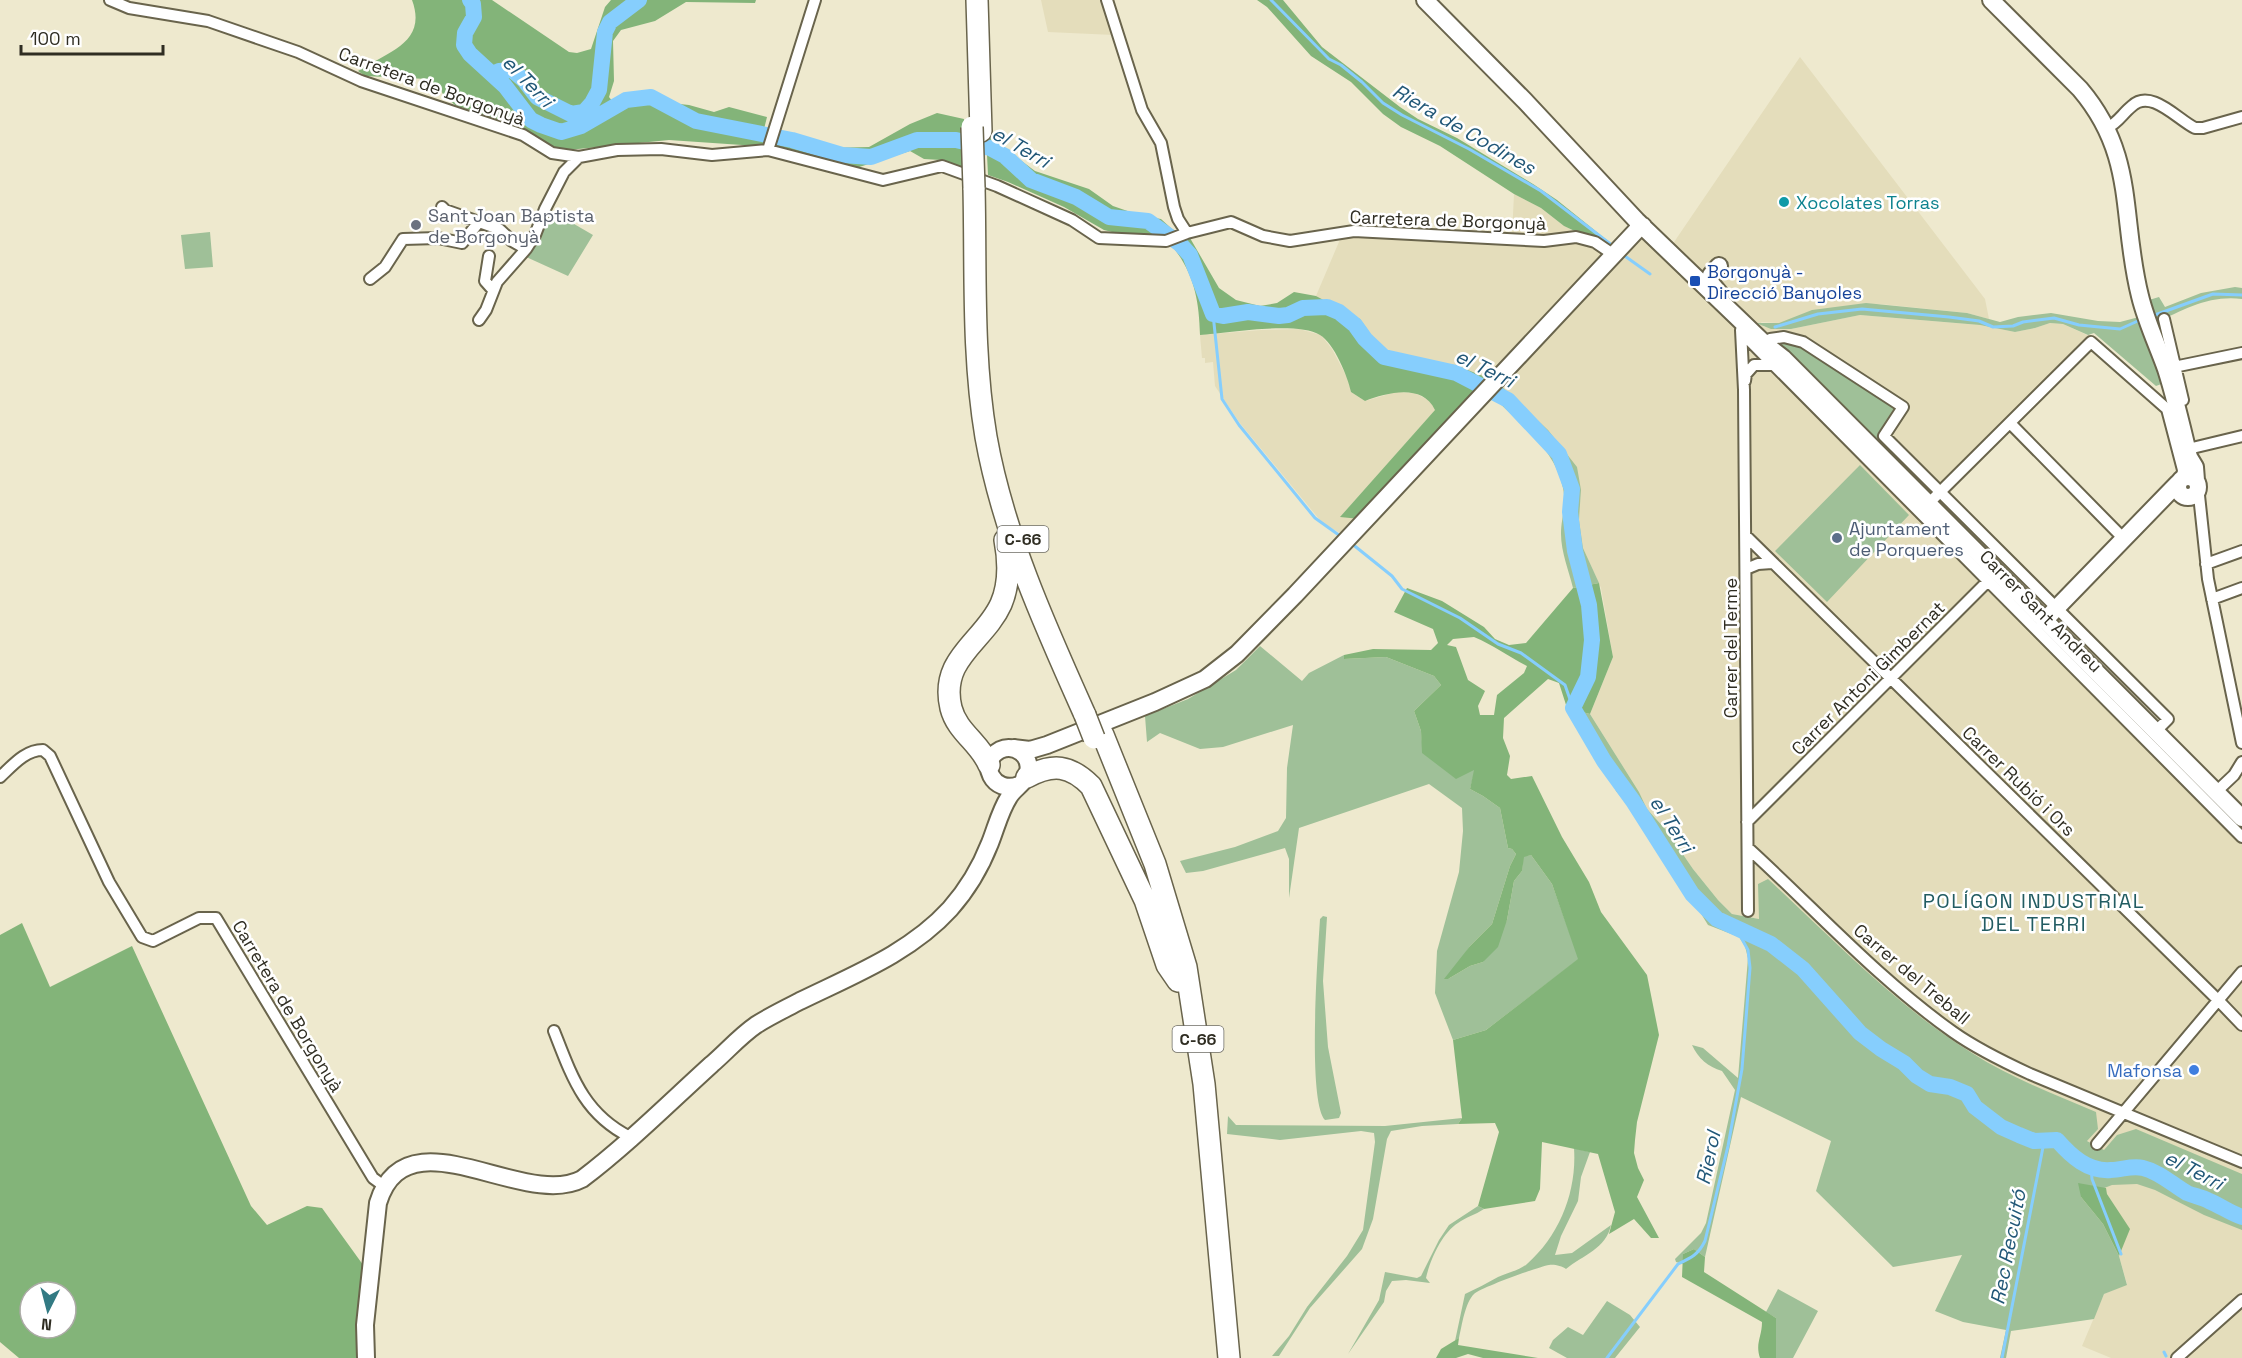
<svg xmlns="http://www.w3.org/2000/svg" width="2242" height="1358" viewBox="0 0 2242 1358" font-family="'Space Grotesk',sans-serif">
<rect width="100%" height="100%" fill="#eee9ce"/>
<path fill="#e4ddbb" d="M 1041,0 L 1103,0 L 1114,35 L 1048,32 Z
M 1800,57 L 1985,299 L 1989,319 L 1967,313 L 1880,304 L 1779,323 L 1761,322 L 1764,327 L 1791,329 L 1860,315 L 1980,325 L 2015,332 L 2035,328 L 2050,323 L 2063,324 L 2087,335 L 2090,333 L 2091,342 L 1929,504 L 2242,820 L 2242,1358 L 2111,1358 L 2082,1346 L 2104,1294 L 2127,1284 L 2119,1256 L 2129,1229 L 2107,1194 L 2095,1146 L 1759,919 L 1732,914 L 1718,900 L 1693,869 L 1667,831 L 1647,809 L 1639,792 L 1590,714 L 1613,657 L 1601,588 L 1583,548 L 1579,520 L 1581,490 L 1498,383 L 1455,365 L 1412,362 L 1386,352 L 1381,349 L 1360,319 L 1316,296 L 1344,230 L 1512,235 L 1514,194 L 1541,208 L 1564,226 L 1598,242 L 1616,255 L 1648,220 L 1672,245 Z
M 1299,329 L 1321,335 L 1332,349 L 1349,381 L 1351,392 L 1365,401 L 1396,392 L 1415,393 L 1428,400 L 1436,409 L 1341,516 L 1360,519 L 1345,535 L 1324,525 L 1239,422 L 1215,386 L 1213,362 L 1205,363 L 1205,358 L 1202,358 L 1200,335 L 1261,330 Z"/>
<path fill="#9fc098" d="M 550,210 L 593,235 L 568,276 L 524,256 L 535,245 L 542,232 Z
M 210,232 L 213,267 L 185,269 L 181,235 Z
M 2235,287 L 2242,288 L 2242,299 C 2210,295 2184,309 2156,323 L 2149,300 L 2159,297 L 2165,307 L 2201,293 Z
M 1866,303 L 1967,313 L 2000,322 L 2018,317 L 2051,313 L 2098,321 L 2120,322 L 2139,317 L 2164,383 L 2156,386 L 2094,333 L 2088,335 L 2063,324 L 2050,323 L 2035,328 L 2015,332 L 1980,325 L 1860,315 L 1791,329 L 1771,329 L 1756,323 L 1779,323 L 1812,310 Z
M 1785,343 C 1820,349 1864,387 1895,407 L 1877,435 L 1925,483 L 1921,487 L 1780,345 Z
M 1500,385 L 1548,430 L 1577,467 L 1581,490 L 1579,520 L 1583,548 L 1599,583 L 1573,588 C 1569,571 1561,552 1561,534 C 1561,517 1567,507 1563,488 C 1555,448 1518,422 1490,394 Z
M 1860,465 L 1909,515 L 1827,602 L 1775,551 Z
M 1260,646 L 1302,681 L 1309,673 L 1344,655 L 1344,659 L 1386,657 L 1434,676 L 1441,685 L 1414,711 L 1421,731 L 1423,753 L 1475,770 L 1470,789 L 1483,796 L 1500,808 L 1508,848 L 1512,849 L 1516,854 L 1510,866 L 1492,924 L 1470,946 L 1448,979 L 1470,966 L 1483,962 L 1507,920 L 1514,881 L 1522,871 L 1523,856 L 1531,855 L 1552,884 L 1579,959 L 1486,1030 L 1453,1040 L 1435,993 L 1437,951 L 1459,872 L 1463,831 L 1462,808 L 1429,784 L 1299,828 L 1289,898 L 1289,859 L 1285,848 L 1203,871 L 1186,873 L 1180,861 L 1235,847 L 1278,831 L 1286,818 L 1287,768 L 1293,725 L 1223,747 L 1200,749 L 1160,733 L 1147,742 L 1145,716 L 1188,699 L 1236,670 Z
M 1567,708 L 1590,714 L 1639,792 L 1647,809 L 1667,831 L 1693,869 L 1718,900 L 1732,914 L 1759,919 L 1758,884 L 1768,879 C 1834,940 1895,1005 1972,1053 C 2011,1078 2054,1094 2096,1112 L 2098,1129 L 2087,1141 L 2104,1150 L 2117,1135 L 2136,1129 L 2242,1174 L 2242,1230 L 2204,1215 L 2155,1190 L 2137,1184 L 2112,1185 L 2081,1197 L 2103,1224 L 2119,1256 L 2127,1285 L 2104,1294 L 2094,1319 L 2011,1331 L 2006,1358 L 2000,1358 L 2006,1330 L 1963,1322 L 1935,1311 L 1962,1255 L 1893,1267 L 1816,1191 L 1831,1141 L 1741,1097 L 1705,1257 L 1694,1249 L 1683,1254 L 1683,1264 L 1676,1262 L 1675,1259 L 1701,1233 L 1706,1223 L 1735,1090 L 1722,1071 C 1708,1067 1698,1058 1692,1045 L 1703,1048 L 1738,1078 L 1748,958 L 1745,946 L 1739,937 L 1708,925 L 1654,837 L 1616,791 L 1609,774 L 1575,726 Z
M 1323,916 L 1327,917 L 1323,981 L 1328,1047 L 1341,1113 L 1339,1118 L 1325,1120 C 1307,1101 1318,951 1320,919 Z
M 1228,1116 L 1236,1125 L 1385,1126 L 1462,1118 L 1458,1124 L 1422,1126 L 1391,1131 L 1387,1139 L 1373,1219 L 1362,1249 L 1310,1308 L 1279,1356 L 1272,1356 L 1289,1336 L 1307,1307 L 1347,1256 L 1363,1230 L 1375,1142 L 1374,1133 L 1361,1131 L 1280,1140 L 1227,1134 Z
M 1574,1148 L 1590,1152 L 1581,1177 L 1578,1201 L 1561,1236 L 1555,1255 L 1572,1253 L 1611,1225 C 1606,1249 1583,1255 1566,1269 C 1562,1266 1554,1264 1549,1265 C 1538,1267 1482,1287 1474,1294 C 1465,1303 1462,1325 1459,1338 L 1455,1341 L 1465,1294 C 1476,1289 1487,1283 1498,1277 C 1507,1273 1520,1270 1527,1264 C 1560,1235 1577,1191 1574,1148 Z
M 1478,1206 L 1484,1209 C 1475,1215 1466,1217 1458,1223 C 1442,1233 1430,1260 1426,1278 L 1430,1283 L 1406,1280 L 1392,1281 L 1386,1291 L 1384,1302 L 1348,1354 L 1379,1300 L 1385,1272 L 1417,1278 L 1421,1276 L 1439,1240 L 1449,1225 Z
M 1778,1289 L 1818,1311 L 1793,1358 L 1776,1358 L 1776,1318 L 1766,1312 Z
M 1607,1301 L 1630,1315 L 1640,1327 L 1615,1358 L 1567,1358 L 1549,1348 L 1553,1340 L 1568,1327 L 1583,1335 Z"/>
<path fill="#83b479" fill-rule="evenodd" d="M 412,0 L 492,0 L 569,52 L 577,53 L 591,49 L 605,7 L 611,0 L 756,0 L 755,3 L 686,2 L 655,21 L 621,30 L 613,41 L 614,81 L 609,97 L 613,102 L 652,96 L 670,103 L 689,105 L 714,112 L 729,107 L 767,117 L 764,129 L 827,148 L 869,147 L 910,124 L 937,113 L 964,119 L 966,168 L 941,160 L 924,159 L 910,151 L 856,168 L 773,147 L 669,140 L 568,150 L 551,146 L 506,122 L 455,105 L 444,96 L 438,85 L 427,79 L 365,76 L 358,71 C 387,52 428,43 412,0 Z
M 1257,0 L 1283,0 L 1322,47 L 1400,107 L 1418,119 L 1457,138 L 1533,184 L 1557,200 L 1613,245 L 1610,250 L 1598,242 L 1564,226 L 1541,208 L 1514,194 L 1440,146 L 1401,127 L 1383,114 L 1351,82 L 1311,56 L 1267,7 Z
M 986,134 L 1035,171 L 1089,189 L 1113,206 L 1142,216 L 1161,219 L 1172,229 L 1190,238 L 1219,288 L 1236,300 L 1260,306 L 1277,303 L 1294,292 L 1316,296 L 1360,319 L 1381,349 L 1386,352 L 1412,362 L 1455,365 L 1488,378 L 1360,519 L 1340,517 L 1435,410 C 1422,383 1387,393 1365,401 L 1351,392 C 1348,377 1334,343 1320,335 C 1297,321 1228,333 1200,335 C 1199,296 1193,268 1165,238 L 1124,235 L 1104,230 L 1064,207 L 1008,182 L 988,175 Z
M 1599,583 L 1613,657 L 1590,714 L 1567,708 L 1559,683 L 1548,679 L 1504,718 L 1503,738 L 1510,756 L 1507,775 L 1511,779 L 1532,776 L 1562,837 L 1589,882 L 1601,912 L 1647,975 L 1659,1035 L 1637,1122 L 1635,1140 L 1634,1153 L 1638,1168 L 1644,1180 L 1637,1197 L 1659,1238 L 1651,1238 L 1634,1219 L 1609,1234 L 1615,1212 L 1598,1154 L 1542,1142 L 1540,1189 L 1535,1201 L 1484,1209 L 1478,1206 L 1499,1132 L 1495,1123 L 1458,1124 L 1462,1118 L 1453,1040 L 1486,1030 L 1578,959 L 1552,884 L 1531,855 L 1524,857 L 1522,871 L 1514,881 L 1507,920 L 1498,947 L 1483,962 L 1470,966 L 1448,979 L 1444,979 L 1470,946 L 1492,924 L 1510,866 L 1516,854 L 1512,849 L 1508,848 L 1500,808 L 1483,796 L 1470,789 L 1474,770 L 1456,779 L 1422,753 L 1421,731 L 1414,711 L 1441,685 L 1434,676 L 1386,657 L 1344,659 L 1344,655 L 1373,649 L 1431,650 L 1438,643 L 1433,629 L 1394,612 L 1407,588 L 1442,601 L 1484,627 L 1495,639 L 1509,645 L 1526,643 L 1573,588 ZM 1474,637 C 1493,645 1509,657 1527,666 L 1524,673 L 1497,695 L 1494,715 L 1480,715 L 1478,706 L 1485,691 L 1468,680 L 1456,647 L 1447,645 L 1453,639 Z
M 22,923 L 50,987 L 132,946 L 251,1206 L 267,1225 L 307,1206 L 322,1208 L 366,1269 L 359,1358 L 19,1358 L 0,1342 L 0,935 ZM 30,1292 L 66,1292 L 66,1328 L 30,1328 Z
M 2078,1183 L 2106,1188 L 2107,1194 L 2130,1229 L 2119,1256 L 2103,1224 L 2081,1197 Z
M 1694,1249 L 1705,1257 L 1704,1272 L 1776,1318 L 1776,1358 L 1760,1358 C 1755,1343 1762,1337 1762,1322 L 1682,1277 L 1683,1254 Z
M 1459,1338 L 1458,1345 L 1538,1358 L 1483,1358 L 1468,1354 L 1456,1358 L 1436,1358 L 1441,1349 Z"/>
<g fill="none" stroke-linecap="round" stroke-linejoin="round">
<path stroke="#86cefd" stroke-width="3" d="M 1271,0 L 1329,59 L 1341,65 L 1362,82 L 1383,103 L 1402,115 L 1469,149 L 1541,191 L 1613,246
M 715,125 L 717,130
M 1622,254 L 1650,274
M 1213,314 L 1222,399 L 1239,425 L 1315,518 L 1343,538
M 2152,316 L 2213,294 L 2242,295
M 1775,327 L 1818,314 L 1862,309 L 1949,317 L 1979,321 L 1993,327 L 2013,326 L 2023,322 L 2054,318 L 2079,325 L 2120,329 L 2140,320
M 1351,543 L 1392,576 L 1402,589 L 1460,618 L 1498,644 L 1521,653 L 1565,685 L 1573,708
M 2091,1167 L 2092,1179 L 2121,1254
M 2164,1352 L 2166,1356
M 1607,1358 L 1678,1264 C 1691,1258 1698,1255 1705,1241 L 1728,1146 L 1742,1069 L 1750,968 L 1748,950 L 1737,930
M 2002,1358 L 2044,1142"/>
<path stroke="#86cefd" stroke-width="16" d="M 470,0 L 473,4 L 474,17 L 465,33 L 464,45 L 470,54 L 505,86 L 531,120 L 541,125 L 561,132 L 581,126 L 626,100 L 651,97 L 696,121 L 792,140 L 842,155 L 871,157 L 917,140 L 956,140 L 990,148 L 1005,156 L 1031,180 L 1076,197 L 1109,217 L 1148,221 L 1180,244 L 1190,255 L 1213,314 L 1223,316 L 1248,312 L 1279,316 L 1288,315 L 1303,308 L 1327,307 L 1339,312 L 1355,325 L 1365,339 L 1384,357 L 1456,373 L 1508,400 L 1559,454 L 1572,489 L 1570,512 L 1575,551 L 1589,605 L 1592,640 L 1588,677 L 1573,708 L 1604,761 L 1633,801 L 1692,894 L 1717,919 L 1771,944 L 1803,969 L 1860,1033 L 1881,1049 L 1904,1063 L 1917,1076 L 1930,1084 L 1950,1087 L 1967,1094 L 1975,1107 L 2001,1127 L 2019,1135 L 2034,1141 L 2057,1140 C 2071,1156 2088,1172 2111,1170 C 2122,1170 2132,1165 2143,1168 C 2160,1172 2173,1185 2187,1193 C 2194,1196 2202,1197 2209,1201 C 2221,1206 2230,1213 2242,1217
M 492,74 L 499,71 L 512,70 L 524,80 L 537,97 L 571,114 L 584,112 L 592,103 L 599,90 L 605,32 L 610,22 L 639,0"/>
<defs>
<path id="street" d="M 110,0 L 129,8 L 208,21 L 298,52 L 361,81 L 523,135 L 552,153 L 579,157 L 617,150 L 661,149 L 712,155 L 768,150 L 883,180 L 942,166 L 997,186 L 1072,220 L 1099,238 L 1166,241 L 1187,233 L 1231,222 L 1263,236 L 1290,241 L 1354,231 L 1544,241 L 1576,237 L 1595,242 L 1614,255
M 1107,0 L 1142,110 L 1161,143 L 1174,207 L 1178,219 L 1187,233
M 2107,128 C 2119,122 2122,114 2132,106 C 2151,88 2178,120 2195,128 L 2203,128 L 2242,117
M 768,150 L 815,0
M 442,207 L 445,210 L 479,222
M 489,256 L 485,281 L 493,290
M 370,279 L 385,267 L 403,239 L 438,238 L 462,243 L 479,222 L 499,229 L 512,241 L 526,249
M 2164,319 L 2183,400
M 479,320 L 486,310 L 497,282 L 526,249 L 535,235 L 545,209 L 564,172 L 579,157
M 1741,330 L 1744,390 L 1748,911
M 1745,336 L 2242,837
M 1770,339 L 1784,337 L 1803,342 L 1903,407 L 1884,436 L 2168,719 L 2155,732
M 2169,368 L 2242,353
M 1745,381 L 1746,374 L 1754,365 L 1773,365
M 2010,423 L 2124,539
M 2188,449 L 2242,436
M 2198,486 L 2208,579 L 2242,743
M 1928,504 L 2091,342 L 2167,409 L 2183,470 L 2182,478
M 1746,536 L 2218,1000 L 2242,1025
M 2206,564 L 2242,551
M 1746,569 L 1758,564 L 1772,563
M 2212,599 L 2242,588
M 0,777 C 13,765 25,750 43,750 L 50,756 L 109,882 L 142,937 L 153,941 L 199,918 L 216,918 L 373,1178 L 384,1186
M 2216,792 L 2234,775 L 2242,762
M 1747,822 L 1988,581
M 1748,848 C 1816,910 1878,979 1953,1032 C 1977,1049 2004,1062 2030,1074 L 2242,1162
M 554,1031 C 572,1077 584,1114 630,1137
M 2097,1144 L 2242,972
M 2177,1358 L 2242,1300"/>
<path id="secondary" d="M 1425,0 L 1525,101 L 1637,221 L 1765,344 L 1783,358 L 2242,818
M 1991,0 L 2080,89 C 2137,156 2120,217 2140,296 C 2146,321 2157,344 2166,369 C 2175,397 2182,427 2189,457 L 2195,467 L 2196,480
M 1719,266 L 1711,275 L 1710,282 L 1720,294
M2178 487a10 10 0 1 1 20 0a10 10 0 1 1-20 0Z
M 2044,621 L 2178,483
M 1014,748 L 1030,750 L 1047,745 L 1155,702 L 1205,679 L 1237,654 L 1295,595 L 1636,231 L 1643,226
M 366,1358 L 365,1325 L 378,1203 C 406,1110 523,1210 582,1179 C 628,1144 669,1103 712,1064 C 726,1052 740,1036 756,1025 C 770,1016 785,1009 800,1001 C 853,975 910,953 950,909 C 966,891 981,866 990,843 C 996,828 1000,811 1009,797 C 1014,788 1026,783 1028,772 C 1032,756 1015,743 1000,750 C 977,762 993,795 1019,785"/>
<path id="highway" d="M 977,0 L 981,131
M 974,188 C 976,271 972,354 986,437 C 1003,533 1045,626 1085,715
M 1103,735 L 1155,864 L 1186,967 L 1204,1084 L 1229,1358
M 989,765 C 980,743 957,732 951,708 C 939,658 984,642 1001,604 C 1010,583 1009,561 1005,540
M 1027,777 C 1053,763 1070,765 1091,786 L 1145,900 L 1167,965 L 1178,981"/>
</defs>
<use href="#street" stroke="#69644c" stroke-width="14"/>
<use href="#secondary" stroke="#69644c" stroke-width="20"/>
<use href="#highway" stroke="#69644c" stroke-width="24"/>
<use href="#street" stroke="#fff" stroke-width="10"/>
<use href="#secondary" stroke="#fff" stroke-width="16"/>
<use href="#highway" stroke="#fff" stroke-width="21"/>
<defs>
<path id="highway-bridge" d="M 972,127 L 974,188
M 1085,715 L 1094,738"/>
</defs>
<use href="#highway-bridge" stroke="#69644c" stroke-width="24" stroke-linecap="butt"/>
<use href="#highway-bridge" stroke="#fff" stroke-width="21"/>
</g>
<circle fill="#0f9aa8" stroke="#fff" stroke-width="2" cx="1784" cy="202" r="6"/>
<circle fill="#6b7280" stroke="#fff" stroke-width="2" cx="416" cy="225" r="6"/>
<rect fill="#1a4fb4" stroke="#fff" stroke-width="2" x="1689" y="275" width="12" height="12" rx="3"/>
<circle fill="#5c6f8a" stroke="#fff" stroke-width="2" cx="1837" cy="538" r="6"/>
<circle fill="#3f7fe0" stroke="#fff" stroke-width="2" cx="2194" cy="1070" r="6"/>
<g text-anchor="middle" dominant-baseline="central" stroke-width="5" stroke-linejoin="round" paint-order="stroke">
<g fill="#fff" stroke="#6d6c64" stroke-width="1.5">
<rect x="997.5" y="526" width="51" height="26" rx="4.5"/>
<rect x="1172.5" y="1026" width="51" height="26" rx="4.5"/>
</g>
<g font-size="16" font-weight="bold" fill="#2f2d22">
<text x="1023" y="539">C-66</text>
<text x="1198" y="1039">C-66</text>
</g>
<g font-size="18" fill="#2f2d22" stroke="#fff">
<text transform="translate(432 86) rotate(20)">Carretera de Borgonyà</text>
<text transform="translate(1448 220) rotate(2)">Carretera de Borgonyà</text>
<text transform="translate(2041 611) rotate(45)">Carrer Sant Andreu</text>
<text transform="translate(1730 648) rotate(-90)">Carrer del Terme</text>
<text transform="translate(1868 678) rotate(-45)">Carrer Antoni Gimbernat</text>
<text transform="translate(2019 781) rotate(44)">Carrer Rubió i Ors</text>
<text transform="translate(1912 974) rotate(40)">Carrer del Treball</text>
<text transform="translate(288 1006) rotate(59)">Carretera de Borgonyà</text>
</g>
<g font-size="18" fill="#0d838f" stroke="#fff" text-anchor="start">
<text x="1796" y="202">Xocolates Torras</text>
</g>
<g font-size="18" fill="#5b616d" stroke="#fff" text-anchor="start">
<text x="428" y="215">Sant Joan Baptista<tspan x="428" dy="21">de Borgonyà</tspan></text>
</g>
<g font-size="18" fill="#164399" stroke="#fff" text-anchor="start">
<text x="1707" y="271">Borgonyà -<tspan x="1707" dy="21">Direcció Banyoles</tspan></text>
</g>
<g font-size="18" fill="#4e5e75" stroke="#fff" text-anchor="start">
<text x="1849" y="528">Ajuntament<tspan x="1849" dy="21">de Porqueres</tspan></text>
</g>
<g font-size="18" fill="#366cbe" stroke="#fff" text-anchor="end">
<text x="2182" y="1070">Mafonsa</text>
</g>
<g font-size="20" font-style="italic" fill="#215777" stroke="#fff">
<text transform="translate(528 81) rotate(46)">el Terri</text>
<text transform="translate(1464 129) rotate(30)">Riera de Codines</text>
<text transform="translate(1021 147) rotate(30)">el Terri</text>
<text transform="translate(1485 368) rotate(26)">el Terri</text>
<text transform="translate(1672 824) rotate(57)">el Terri</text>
<text transform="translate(1708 1158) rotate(-78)">Rierol</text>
<text transform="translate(2194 1170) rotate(27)">el Terri</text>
<text transform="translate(2008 1247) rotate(-79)">Rec Recuitó</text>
</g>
<g font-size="20" letter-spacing="1.5" fill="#225c62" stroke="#fff">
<text x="2034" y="901">POLÍGON INDUSTRIAL<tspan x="2034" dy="23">DEL TERRI</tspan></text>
</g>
</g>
<g transform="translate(48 1310) rotate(186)"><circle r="28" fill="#ffffff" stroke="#acaba7" stroke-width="1.5"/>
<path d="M0-4.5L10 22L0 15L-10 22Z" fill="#327a83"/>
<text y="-9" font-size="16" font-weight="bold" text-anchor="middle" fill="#2f2d22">N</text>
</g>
<path d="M21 45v9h142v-9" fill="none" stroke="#2f2d22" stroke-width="3"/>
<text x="30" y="45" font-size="18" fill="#2f2d22" stroke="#ffffff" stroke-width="4.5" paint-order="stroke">100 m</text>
</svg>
